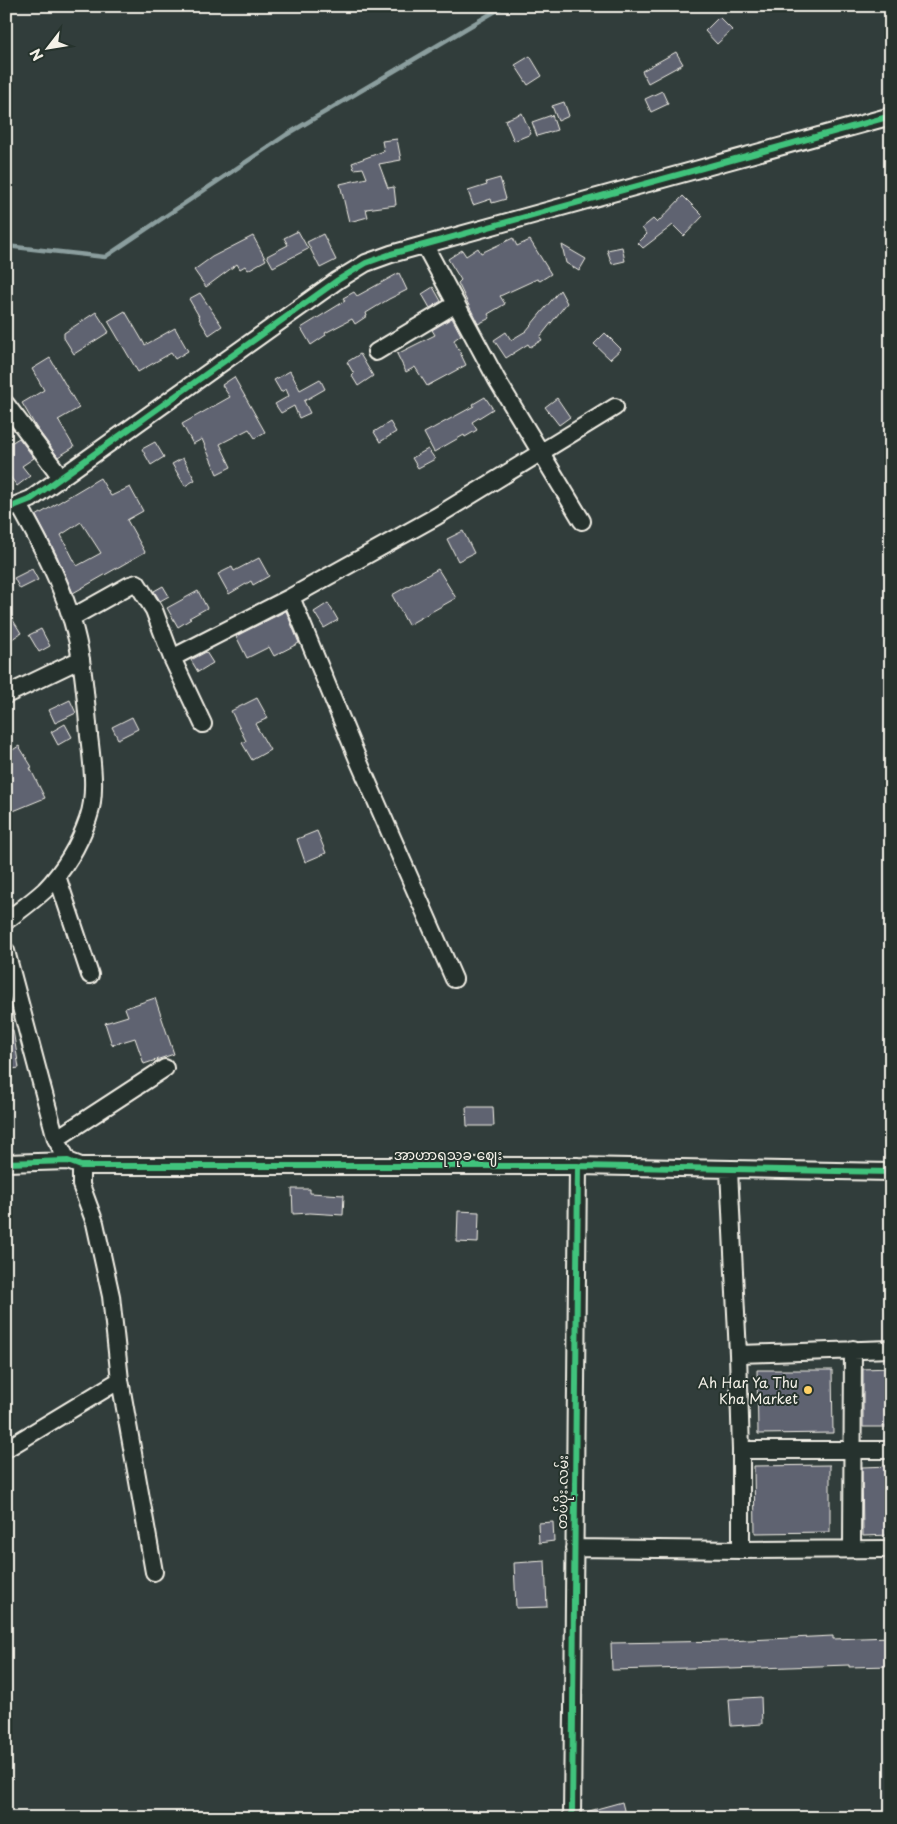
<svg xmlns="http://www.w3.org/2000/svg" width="897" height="1824" viewBox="0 0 897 1824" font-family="'Playpen Sans','Noto Sans Myanmar',sans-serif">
<rect width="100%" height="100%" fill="#313d3b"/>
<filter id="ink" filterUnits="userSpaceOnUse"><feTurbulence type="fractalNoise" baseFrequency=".02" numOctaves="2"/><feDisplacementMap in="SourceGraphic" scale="10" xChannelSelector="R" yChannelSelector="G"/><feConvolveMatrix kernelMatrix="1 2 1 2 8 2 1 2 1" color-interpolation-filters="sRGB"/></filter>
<g filter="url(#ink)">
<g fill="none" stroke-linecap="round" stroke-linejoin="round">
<path stroke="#8b9e9e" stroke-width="4.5" d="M 6,246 L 105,257 L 286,135 L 504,6"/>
</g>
<path fill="#5f6371" stroke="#f4f1e8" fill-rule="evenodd" d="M 719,17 L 732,30 L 717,44 L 705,31 Z
M 676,52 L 683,64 L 648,83 L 642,71 Z
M 530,56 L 542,76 L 528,85 L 515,65 Z
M 662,91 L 668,104 L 651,112 L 645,99 Z
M 564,102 L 569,116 L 558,121 L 552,106 Z
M 522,113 L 531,134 L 514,141 L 505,120 Z
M 552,115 L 557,130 L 537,136 L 532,122 Z
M 397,139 L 401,160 L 379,164 L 388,188 L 394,187 L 396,205 L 366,209 L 368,217 L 349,222 L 340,184 L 367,178 L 363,168 L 354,169 L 352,163 L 384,151 L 382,141 Z
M 500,178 L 506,199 L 492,203 L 491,199 L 473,205 L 468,191 L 487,185 L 486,182 Z
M 683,196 L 703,216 L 684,236 L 673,225 L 643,248 L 638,243 L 647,234 L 642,228 L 653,219 L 657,223 Z
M 298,231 L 308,249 L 273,267 L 267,256 L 288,245 L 284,238 Z
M 323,234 L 336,260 L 320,268 L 307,242 Z
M 253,236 L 266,260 L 248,270 L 245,266 L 240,269 L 237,264 L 206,287 L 194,270 L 212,257 Z
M 513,238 L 517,246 L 530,240 L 551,274 L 540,281 L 537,279 L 500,296 L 505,304 L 488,314 L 490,318 L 478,324 L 458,283 L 461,280 L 448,259 L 462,250 L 466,256 L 478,248 L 481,253 Z
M 562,245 L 586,259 L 579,271 L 566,263 Z
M 622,247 L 625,261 L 612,264 L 607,250 Z
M 399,273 L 407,290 L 389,299 L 366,313 L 367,316 L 355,324 L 352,319 L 325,333 L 326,335 L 311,345 L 301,328 L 345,301 L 343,298 L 354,292 L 357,296 Z
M 433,287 L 441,301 L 430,308 L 422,294 Z
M 560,290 L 567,303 L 540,337 L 542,340 L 530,347 L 528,344 L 506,358 L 494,340 L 506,332 L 511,340 L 526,331 Z
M 200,293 L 222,326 L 209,335 L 199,319 L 200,318 L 189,299 Z
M 125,311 L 145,345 L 175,328 L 188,351 L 175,359 L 171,353 L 138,372 L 108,321 Z
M 96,312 L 109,332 L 74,354 L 64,338 L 64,333 Z
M 452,318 L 461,335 L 454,340 L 466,365 L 427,386 L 415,367 L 406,372 L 397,354 L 435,335 L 432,330 Z
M 605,333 L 621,349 L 610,359 L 594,344 Z
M 360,354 L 373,376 L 358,386 L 352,376 L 354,374 L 347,362 Z
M 50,358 L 79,408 L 58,420 L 74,447 L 58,457 L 36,427 L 22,403 L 44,390 L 32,369 Z
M 290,371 L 300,390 L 320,379 L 325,389 L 304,401 L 310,413 L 299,418 L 294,406 L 281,413 L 275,404 L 289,396 L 286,389 L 281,392 L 274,380 Z
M 234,377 L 265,432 L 255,438 L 249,429 L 220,444 L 231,467 L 217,474 L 202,439 L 193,444 L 182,424 L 230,397 L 222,385 Z
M 485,397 L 493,409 L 472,422 L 477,430 L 465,437 L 464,435 L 434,452 L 424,433 L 474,406 L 473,404 Z
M 557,398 L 570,417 L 559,425 L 545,407 Z
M 390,422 L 396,432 L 380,442 L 374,432 Z
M 19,438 L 34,458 L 22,466 L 30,476 L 17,486 L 6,471 L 6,446 Z
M 155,442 L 164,457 L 151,465 L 142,449 Z
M 428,449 L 435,459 L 418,468 L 412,458 Z
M 183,458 L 195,480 L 185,486 L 172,464 Z
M 100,478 L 111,496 L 130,487 L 143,511 L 127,520 L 145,552 L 73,593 L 57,556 L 36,516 ZM 81,522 L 101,553 L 77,566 L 61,535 Z
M 463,531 L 474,553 L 458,561 L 447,539 Z
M 259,558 L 269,576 L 253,585 L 251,581 L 229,594 L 218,574 L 232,567 L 234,571 Z
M 32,569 L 38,580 L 20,589 L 14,578 Z
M 438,569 L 456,598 L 408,625 L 392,595 Z
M 163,586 L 169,596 L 160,601 L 154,591 Z
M 198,591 L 207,608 L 189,618 L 191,619 L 178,627 L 167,608 Z
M 328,603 L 338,620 L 324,628 L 314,612 Z
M 6,609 L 21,633 L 6,643 Z
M 286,611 L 299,643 L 274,656 L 269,647 L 247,658 L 236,636 Z
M 41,629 L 50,646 L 39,652 L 29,635 Z
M 206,652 L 213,663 L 198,672 L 191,660 Z
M 257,698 L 268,718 L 255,724 L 270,750 L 252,760 L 242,743 L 246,741 L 231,711 Z
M 70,700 L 76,713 L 55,723 L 49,710 Z
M 132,717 L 138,729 L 118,739 L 112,727 Z
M 65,724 L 72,737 L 58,745 L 51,732 Z
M 19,746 L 32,767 L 30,768 L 45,798 L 6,814 L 6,754 Z
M 317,831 L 326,853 L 305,862 L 297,839 Z
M 155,998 L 174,1054 L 144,1064 L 135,1038 L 112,1045 L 105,1023 L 128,1016 L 125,1008 Z
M 13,1030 L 19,1068 L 6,1070 L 6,1031 Z
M 466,1107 L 493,1107 L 494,1126 L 467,1126 Z
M 292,1189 L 310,1189 L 310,1193 L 344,1195 L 343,1215 L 310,1213 L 293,1214 Z
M 458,1211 L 479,1212 L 478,1243 L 457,1242 Z
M 891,1368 L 891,1427 L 863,1427 L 863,1369 Z
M 757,1370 L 832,1370 L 833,1433 L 758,1434 Z
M 830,1465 L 830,1532 L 755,1533 L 754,1466 Z
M 891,1466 L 891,1535 L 863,1536 L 862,1467 Z
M 553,1522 L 554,1541 L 539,1543 L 538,1523 Z
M 545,1561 L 547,1607 L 516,1608 L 514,1563 Z
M 833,1636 L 833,1639 L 891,1637 L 891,1666 L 849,1667 L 849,1665 L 729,1669 L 729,1667 L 612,1670 L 611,1643 L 728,1641 Z
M 761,1697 L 762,1724 L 731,1726 L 729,1699 Z
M 622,1802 L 626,1818 L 582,1818 L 582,1813 Z"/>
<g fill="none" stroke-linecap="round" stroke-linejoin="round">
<defs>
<path id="minor" d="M 425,246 L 497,380 L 582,521
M 376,352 L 456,304
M 6,404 L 61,477
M 6,509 L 31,499 L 338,280 L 366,263 L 391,254 L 891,116
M 291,597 L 359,762 L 454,979
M 71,618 L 130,585 L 137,583 L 154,610 L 172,658 L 203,724
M 172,658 L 291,597 L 437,516 L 615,407
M 6,695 L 81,659
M 57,876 L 90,975
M 6,921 C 19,911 33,901 45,890 C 64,870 79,845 88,819 C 97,794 92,762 89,736 C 87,711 85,685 81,660 C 73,605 46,553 19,505
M 6,951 L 56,1139 L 68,1161
M 56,1139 L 165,1068
M 6,1163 L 68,1161 L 81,1166 L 578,1166 L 891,1172
M 81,1166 L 81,1185 L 95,1223 L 111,1296 L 120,1380 L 154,1572
M 729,1170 L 738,1354 L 891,1349
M 738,1354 L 741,1450 L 741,1550
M 6,1449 L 120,1380
M 741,1450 L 891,1450
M 574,1548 L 741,1550 L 891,1549
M 852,1549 L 853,1349
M 572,1818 L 578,1166"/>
</defs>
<use href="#minor" stroke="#f4f1e8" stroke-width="20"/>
<use href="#minor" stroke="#26332d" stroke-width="16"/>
<defs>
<path id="cycleway" d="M 6,509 L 31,499 L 338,280 L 366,263 L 391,254 L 891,116
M 6,1163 L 68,1161 L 81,1166 L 578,1166 L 891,1172
M 572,1818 L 578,1166"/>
</defs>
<use href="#cycleway" stroke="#26332d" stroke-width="9"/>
<use href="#cycleway" stroke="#40c37c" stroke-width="6"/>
</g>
</g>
<circle fill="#ffd166" stroke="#26332d" stroke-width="2" cx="808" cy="1390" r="5"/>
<g text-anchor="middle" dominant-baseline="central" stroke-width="4" stroke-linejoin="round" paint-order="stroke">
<g font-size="14" fill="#f4f1e8" stroke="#26332d">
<text x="448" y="1154">အာဟာရသုခ ဈေး</text>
<text transform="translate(562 1492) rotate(-89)">တပ်ပိုး လမ်း</text>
</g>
<g font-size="14" fill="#f4f1e8" stroke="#26332d" text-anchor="end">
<text x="798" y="1382">Ah Har Ya Thu<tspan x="798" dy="16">Kha Market</tspan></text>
</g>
</g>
<rect width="897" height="1824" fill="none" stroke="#26332d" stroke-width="25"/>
<rect x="12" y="12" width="872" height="1799" fill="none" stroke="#f4f1e8" stroke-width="2" filter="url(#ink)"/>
<g transform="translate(48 48) rotate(239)" stroke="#26332d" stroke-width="4" paint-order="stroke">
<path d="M0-4L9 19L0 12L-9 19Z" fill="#f4f1e8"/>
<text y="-8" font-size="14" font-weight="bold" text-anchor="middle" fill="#f4f1e8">N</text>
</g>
</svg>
